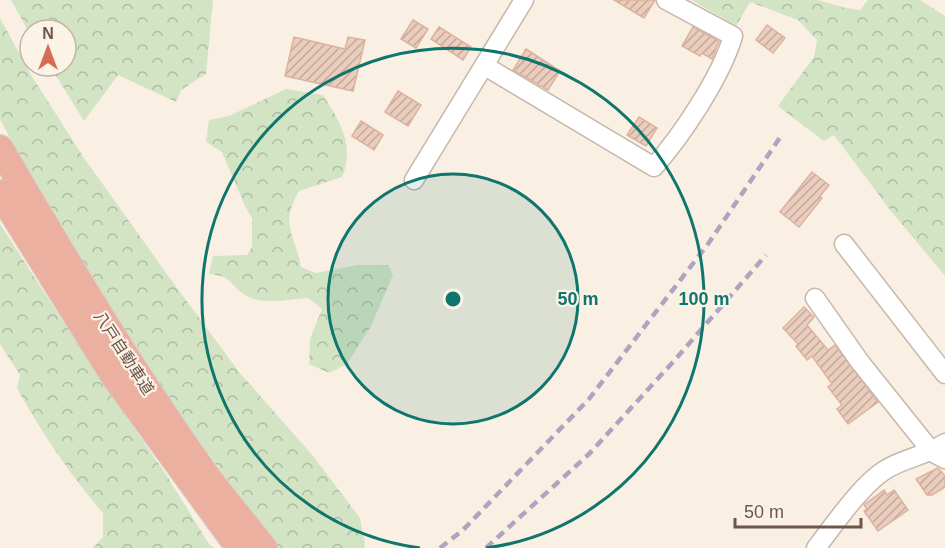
<svg xmlns="http://www.w3.org/2000/svg" width="945" height="548" viewBox="0 0 945 548" font-family="Arial,'Noto Sans JP',sans-serif">
<defs>
<pattern id="forest-crowns" width="20" height="18" patternUnits="userSpaceOnUse" patternTransform="scale(1.5)"><rect width="20" height="18" fill="#d2e4c3"/><path d="M2 6a3 3 0 1 1 6 0M12 15a3 3 0 1 1 6 0" fill="none" stroke="#afbca1"/></pattern>
<pattern id="building-hatch" width="6" height="6" patternUnits="userSpaceOnUse" patternTransform="scale(1.5)"><rect width="6" height="6" fill="#ebcdbd"/><path d="M-1 1l2-2M0 6l6-6M5 7l2-2" fill="none" stroke="#c3a99c"/></pattern>
</defs>
<rect width="100%" height="100%" fill="#f9efe2"/>
<path fill="url(#forest-crowns)" d="M 11,0 L 213,0 L 206,74 L 181,90 L 176,102 L 118,75 L 84,121 L 50,66 L 66,66 L 66,30 L 30,30 L 30,34 Z
M 692,0 L 818,0 L 846,8 L 860,10 L 868,0 L 920,0 L 945,16 L 945,276 L 891,211 L 834,135 L 824,141 L 778,106 L 814,57 L 817,40 L 798,20 L 750,2 L 736,26 Z
M 0,18 L 31,75 L 84,158 L 169,277 L 239,372 L 313,456 L 360,518 L 365,544 L 363,548 L 277,548 L 204,448 L 123,332 L 20,157 L 0,119 Z
M 286,89 L 323,95 C 340,121 355,146 342,177 L 299,191 C 279,226 295,233 301,267 L 316,273 L 358,265 L 388,265 L 393,275 L 371,326 L 347,364 L 329,373 L 309,364 L 310,339 L 322,309 L 308,298 C 289,299 262,306 245,295 C 227,283 235,277 209,274 L 213,256 L 247,255 L 252,247 L 252,218 L 245,206 L 222,152 L 206,142 L 209,120 L 229,116 Z
M 0,224 L 103,383 L 165,473 L 209,544 L 214,548 L 93,548 L 103,537 L 103,513 C 68,471 43,435 17,388 L 20,375 L 0,344 Z"/>
<path fill="url(#building-hatch)" stroke="#dbb39f" stroke-width="1.5" d="M 614,0 L 655,0 L 644,18 Z
M 413,20 L 428,29 L 416,48 L 401,39 Z
M 767,25 L 785,38 L 773,53 L 756,40 Z
M 439,27 L 471,47 L 463,60 L 431,39 Z
M 693,27 L 719,41 L 712,59 L 702,53 L 700,56 L 682,46 Z
M 294,37 L 345,49 L 348,37 L 365,40 L 353,91 L 285,76 Z
M 526,49 L 560,71 L 548,90 L 513,70 Z
M 398,91 L 421,105 L 408,126 L 385,112 Z
M 639,117 L 657,128 L 646,146 L 627,135 Z
M 361,121 L 383,135 L 374,150 L 352,136 Z
M 812,172 L 829,185 L 820,196 L 822,198 L 799,227 L 780,212 Z
M 804,307 L 814,317 L 807,325 L 828,350 L 835,345 L 878,402 L 848,424 L 837,409 L 842,405 L 828,387 L 832,384 L 812,356 L 807,360 L 796,346 L 798,344 L 783,328 Z
M 938,468 L 945,476 L 945,487 L 932,495 L 927,495 L 916,479 Z
M 884,490 L 887,495 L 894,490 L 908,510 L 878,531 L 864,511 L 867,509 L 864,505 Z"/>
<g fill="none" stroke-linecap="round" stroke-linejoin="round">
<defs>
<path id="minor" d="M 485,66 L 654,167 C 682,135 721,77 733,36 L 666,0
M 414,180 L 524,0
M 844,244 L 945,374
M 815,298 L 860,362 L 932,452 L 945,459
M 816,548 C 834,525 861,485 885,470 C 902,459 925,456 945,443"/>
<path id="highway" d="M 0,148 C 63,256 127,363 199,465 C 219,494 243,521 264,548
M 0,193 L 113,375 L 239,548"/>
</defs>
<use href="#minor" stroke="#c8b6ab" stroke-width="21"/>
<use href="#highway" stroke="#d6d0cd" stroke-width="28"/>
<use href="#minor" stroke="#fff" stroke-width="18"/>
<use href="#highway" stroke="#ecb0a0" stroke-width="26"/>
<path stroke="#b1a3c0" stroke-width="4.5" stroke-dasharray="9 6" stroke-linecap="butt" d="M 440,548 L 463,530 L 589,399 L 708,244 L 781,136
M 486,548 L 589,454 L 673,362 L 766,255"/>
</g>
<circle cx="453" cy="299" r="125" fill="#0f766e" fill-opacity=".12"/>
<g fill="none" stroke="#0f766e" stroke-width="3">
<circle cx="453" cy="299" r="125"/>
<path d="M420 548A251 251 0 1 1 486 548"/>
</g>
<g text-anchor="middle" dominant-baseline="central" stroke-width="4.5" stroke-linejoin="round" paint-order="stroke">
<g font-size="16" fill="#6d564c" stroke="#fcf3e7">
<text transform="translate(124 353) rotate(57)">八戸自動車道</text>
</g>
</g>
<circle cx="453" cy="299" r="9" fill="#0f766e" stroke="#fcf3e7" stroke-width="3"/>
<g font-size="18" text-anchor="middle" font-weight="bold" fill="#0f766e" stroke="#fcf3e7" stroke-width="4.5" stroke-linejoin="round" paint-order="stroke">
<text x="578" y="305">50 m</text>
<text x="704" y="305">100 m</text>
</g>
<g transform="translate(48 48)"><circle r="28" fill="#fcf3e7" stroke="#c3b4a9" stroke-width="1.5"/>
<path d="M0-4.5L10 22L0 15L-10 22Z" fill="#d56c55"/>
<text y="-9" font-size="16" font-weight="bold" text-anchor="middle" fill="#6d564c">N</text>
</g>
<path d="M735 518v9h126v-9" fill="none" stroke="#6d564c" stroke-width="3"/>
<text x="744" y="518" font-size="18" fill="#6d564c" stroke="#fcf3e7" stroke-width="4.5" paint-order="stroke">50 m</text>
</svg>
